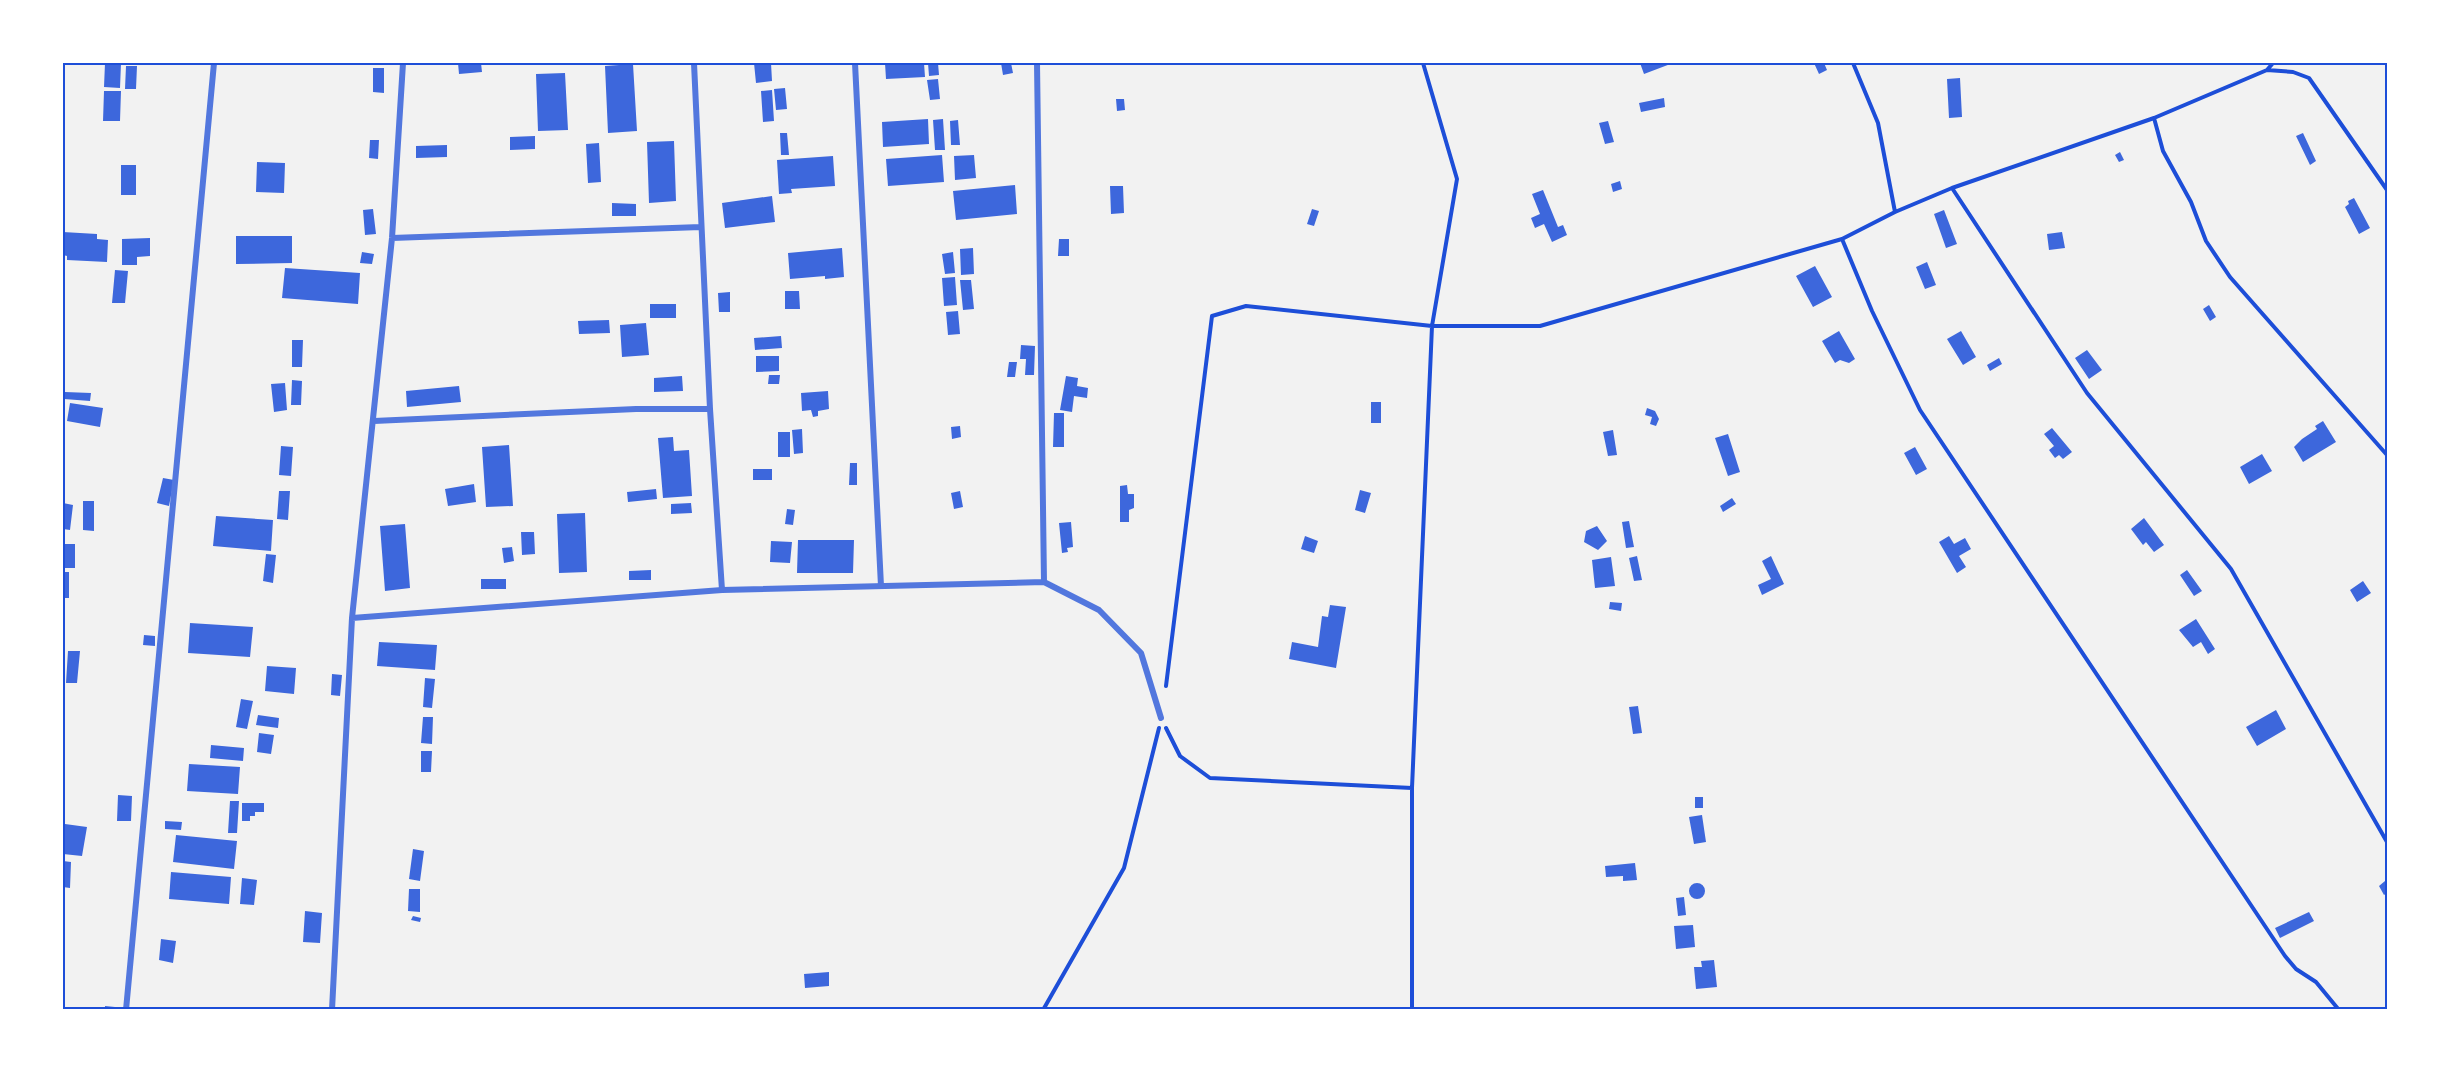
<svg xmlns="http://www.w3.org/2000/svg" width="2450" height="1073" viewBox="0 0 2450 1073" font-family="'Golos Text',sans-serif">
<rect width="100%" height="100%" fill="#f2f2f2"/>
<path fill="#3d67dc" d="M 105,63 L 121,63 L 120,88 L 104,87 Z
M 458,63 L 481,63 L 482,72 L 459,74 Z
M 754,63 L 771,63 L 772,81 L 756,83 Z
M 885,63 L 924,63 L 925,77 L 886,79 Z
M 928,63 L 938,63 L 939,75 L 929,76 Z
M 1001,63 L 1011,63 L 1013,73 L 1003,75 Z
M 1640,63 L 1673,63 L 1644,74 Z
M 1814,63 L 1824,63 L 1827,70 L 1819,74 Z
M 633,64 L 637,131 L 608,133 L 605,66 Z
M 126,66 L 137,66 L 136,89 L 125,89 Z
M 373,68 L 384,68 L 384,93 L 373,92 Z
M 565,73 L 568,130 L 538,131 L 536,74 Z
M 1960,78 L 1962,117 L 1949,118 L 1947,79 Z
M 938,79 L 940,99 L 930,100 L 927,80 Z
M 785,88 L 787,109 L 776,110 L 774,89 Z
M 772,90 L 774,121 L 763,122 L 761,91 Z
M 104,91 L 121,91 L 120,121 L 103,121 Z
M 1664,98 L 1665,107 L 1641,112 L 1639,103 Z
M 1116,99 L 1124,99 L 1125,110 L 1117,111 Z
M 928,119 L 929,144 L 883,147 L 882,122 Z
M 943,119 L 945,150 L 935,150 L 933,120 Z
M 958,120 L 960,145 L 951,145 L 950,121 Z
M 1608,121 L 1614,142 L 1605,144 L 1599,123 Z
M 780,133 L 787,133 L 789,155 L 781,155 Z
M 2303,133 L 2316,161 L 2310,165 L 2296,136 Z
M 535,136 L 535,149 L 510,150 L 510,137 Z
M 370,140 L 379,140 L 378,159 L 369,158 Z
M 674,141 L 676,201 L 649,203 L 647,142 Z
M 599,143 L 601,182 L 588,183 L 586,144 Z
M 447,145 L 447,157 L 416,158 L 416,146 Z
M 2120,152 L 2124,160 L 2119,162 L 2115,155 Z
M 942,155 L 944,182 L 888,186 L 886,159 Z
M 974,155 L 976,178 L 955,180 L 954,156 Z
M 833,156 L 835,186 L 791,189 L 792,193 L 779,194 L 777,160 Z
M 257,162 L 285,163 L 284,193 L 256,192 Z
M 121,165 L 136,165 L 136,195 L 121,195 Z
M 1620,181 L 1622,189 L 1613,192 L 1611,184 Z
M 1015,185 L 1017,214 L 956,220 L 953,191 Z
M 1110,186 L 1123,186 L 1124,213 L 1111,214 Z
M 1543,190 L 1558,227 L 1563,225 L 1567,235 L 1552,242 L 1544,224 L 1535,228 L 1531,218 L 1540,214 L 1532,194 Z
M 772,196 L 775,222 L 725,228 L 722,203 Z
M 2354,198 L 2370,228 L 2359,234 L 2345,207 L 2349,204 L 2348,201 Z
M 612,203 L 636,204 L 636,216 L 612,216 Z
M 373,209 L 376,234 L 365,235 L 363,210 Z
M 1312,209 L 1319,211 L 1314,226 L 1307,224 Z
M 1944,210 L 1957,244 L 1946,248 L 1934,214 Z
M 63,232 L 97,234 L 97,239 L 108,240 L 107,262 L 67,260 L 67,256 L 63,255 Z
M 2062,232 L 2065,248 L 2049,250 L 2047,234 Z
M 236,236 L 292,236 L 292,263 L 236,264 Z
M 150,238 L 150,256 L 137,257 L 137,265 L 122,265 L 122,239 Z
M 1059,239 L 1069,239 L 1069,256 L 1058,256 Z
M 842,248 L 844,277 L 825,279 L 825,276 L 790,279 L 788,253 Z
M 973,248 L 974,274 L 961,275 L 960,249 Z
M 362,252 L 374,254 L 372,264 L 360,263 Z
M 953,252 L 955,273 L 945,274 L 942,254 Z
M 1927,262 L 1936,285 L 1925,289 L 1916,267 Z
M 1815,266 L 1832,297 L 1813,307 L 1796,276 Z
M 285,268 L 360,273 L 358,304 L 282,298 Z
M 115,270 L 128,271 L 125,303 L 112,303 Z
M 955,277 L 957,305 L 944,306 L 942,278 Z
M 960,280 L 971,280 L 974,309 L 963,310 Z
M 785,291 L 799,291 L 800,309 L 785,309 Z
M 730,292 L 730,312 L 719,312 L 718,293 Z
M 650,304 L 676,304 L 676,318 L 650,318 Z
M 2209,305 L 2216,317 L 2210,321 L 2203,309 Z
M 958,311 L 960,334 L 948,335 L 946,312 Z
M 609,320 L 610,333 L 579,334 L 578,321 Z
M 646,323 L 649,355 L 622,357 L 620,325 Z
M 1839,331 L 1855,359 L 1849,363 L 1840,360 L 1835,363 L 1822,341 Z
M 1961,331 L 1976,357 L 1963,365 L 1947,339 Z
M 781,336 L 782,348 L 755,350 L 754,338 Z
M 292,340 L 303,340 L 302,367 L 292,367 Z
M 1021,345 L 1035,346 L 1034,375 L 1025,375 L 1026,359 L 1020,359 Z
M 2087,350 L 2102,370 L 2089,379 L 2075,358 Z
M 756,356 L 779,356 L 779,371 L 756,372 Z
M 1999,358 L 2002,364 L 1990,371 L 1987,365 Z
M 1009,362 L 1017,362 L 1015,377 L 1007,377 Z
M 769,375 L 780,375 L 779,384 L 768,384 Z
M 682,376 L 683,391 L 654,392 L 654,378 Z
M 1066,376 L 1078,378 L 1077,386 L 1088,388 L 1087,398 L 1074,396 L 1072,412 L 1060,410 Z
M 292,380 L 302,381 L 301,405 L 291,405 Z
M 285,383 L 287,410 L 274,412 L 271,384 Z
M 459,386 L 461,402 L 407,407 L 406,391 Z
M 828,391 L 829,409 L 818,411 L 818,416 L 813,417 L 811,410 L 802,411 L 801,393 Z
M 65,392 L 91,393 L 90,401 L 64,399 Z
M 1371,402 L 1381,402 L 1381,423 L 1371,423 Z
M 70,403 L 103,408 L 100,427 L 67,421 Z
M 1647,408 L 1655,411 L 1659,419 L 1656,426 L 1650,424 L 1652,417 L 1645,415 Z
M 1054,413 L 1064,413 L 1064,447 L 1053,447 Z
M 2323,421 L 2336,442 L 2303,462 L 2294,447 L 2302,439 L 2317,429 L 2315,426 Z
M 960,426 L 961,437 L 952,439 L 951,427 Z
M 2052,428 L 2072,452 L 2063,459 L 2059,455 L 2055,458 L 2049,450 L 2054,446 L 2044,434 Z
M 802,429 L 803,453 L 794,454 L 792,430 Z
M 1613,430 L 1617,455 L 1608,456 L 1603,432 Z
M 778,432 L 790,432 L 790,457 L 778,457 Z
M 1728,434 L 1740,472 L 1728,476 L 1715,438 Z
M 673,437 L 674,451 L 689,450 L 692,496 L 663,498 L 658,438 Z
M 509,445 L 513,506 L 486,507 L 482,447 Z
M 281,446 L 293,447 L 291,476 L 279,475 Z
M 1915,447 L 1927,469 L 1916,475 L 1904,453 Z
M 2262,454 L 2272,471 L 2249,484 L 2240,467 Z
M 850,463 L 857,463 L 857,485 L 849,485 Z
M 753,469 L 772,469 L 772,480 L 753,480 Z
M 163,478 L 174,480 L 169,506 L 157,503 Z
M 474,484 L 476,502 L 448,506 L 445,489 Z
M 1127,485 L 1128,494 L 1134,494 L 1134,508 L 1129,510 L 1129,522 L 1120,522 L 1120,486 Z
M 656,489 L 657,499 L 628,502 L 627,492 Z
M 1360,490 L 1371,493 L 1365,513 L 1355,510 Z
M 279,491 L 290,491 L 288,520 L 277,519 Z
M 960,491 L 963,507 L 954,509 L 951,493 Z
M 1732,498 L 1736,504 L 1723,512 L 1720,506 Z
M 83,501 L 94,501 L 94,531 L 83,530 Z
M 63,503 L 73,505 L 70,530 L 63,529 Z
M 691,503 L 692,513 L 671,514 L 671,504 Z
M 787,509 L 795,510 L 793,525 L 785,524 Z
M 585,513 L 587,572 L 559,573 L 557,514 Z
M 216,516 L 273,520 L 271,551 L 213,546 Z
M 2144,518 L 2164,545 L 2154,552 L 2146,542 L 2143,545 L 2131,529 Z
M 1629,521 L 1634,547 L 1626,548 L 1622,522 Z
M 1071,522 L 1073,547 L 1067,548 L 1068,552 L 1062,553 L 1059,523 Z
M 405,524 L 410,588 L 385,591 L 380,526 Z
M 1597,526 L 1607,541 L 1598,550 L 1584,542 L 1586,531 Z
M 521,532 L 534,532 L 535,554 L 522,555 Z
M 1305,536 L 1318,541 L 1314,553 L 1301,549 Z
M 1949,536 L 1954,544 L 1965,538 L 1971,549 L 1959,556 L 1966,567 L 1957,573 L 1939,542 Z
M 798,540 L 854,540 L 853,573 L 797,573 Z
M 771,541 L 792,542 L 790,563 L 770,562 Z
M 64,544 L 75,544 L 75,568 L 64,568 Z
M 512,547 L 514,561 L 504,563 L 502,548 Z
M 266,554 L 276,555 L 273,583 L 263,581 Z
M 1637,556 L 1642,580 L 1634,581 L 1629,558 Z
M 1771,556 L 1784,584 L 1762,595 L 1758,585 L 1771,579 L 1762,561 Z
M 1611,557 L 1615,586 L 1595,588 L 1592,560 Z
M 651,570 L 651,580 L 629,580 L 629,571 Z
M 2187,570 L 2202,591 L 2194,596 L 2180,575 Z
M 63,572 L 69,572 L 69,598 L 63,598 Z
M 481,579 L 506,579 L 506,589 L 481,589 Z
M 2363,581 L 2371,593 L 2357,602 L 2350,590 Z
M 1610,602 L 1622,603 L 1621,611 L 1609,609 Z
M 1330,605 L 1346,607 L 1336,668 L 1289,659 L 1292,642 L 1318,647 L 1322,616 L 1328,617 Z
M 2196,619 L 2215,649 L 2208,654 L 2201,642 L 2193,647 L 2179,630 Z
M 190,623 L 253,627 L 250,657 L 188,653 Z
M 144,635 L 155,636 L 155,646 L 143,645 Z
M 379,642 L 437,645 L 435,670 L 377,666 Z
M 68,651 L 80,651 L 77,683 L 66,683 Z
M 267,666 L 296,668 L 294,694 L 265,691 Z
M 332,674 L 342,675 L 340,696 L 331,695 Z
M 425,678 L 435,679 L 432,708 L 423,707 Z
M 241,699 L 253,701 L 247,729 L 236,727 Z
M 1638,706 L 1642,733 L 1633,734 L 1629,707 Z
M 2276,710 L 2286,729 L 2257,746 L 2246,727 Z
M 258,715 L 279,718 L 278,728 L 256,725 Z
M 423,717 L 433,717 L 432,744 L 421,743 Z
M 259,733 L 274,735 L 271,754 L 257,752 Z
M 211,745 L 244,748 L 243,761 L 210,758 Z
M 421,751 L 432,751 L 431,772 L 421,772 Z
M 189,764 L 240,767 L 238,794 L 187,791 Z
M 118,795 L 132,796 L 131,821 L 117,821 Z
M 1695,797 L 1703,797 L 1703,808 L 1695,808 Z
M 230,801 L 239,801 L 237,833 L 228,833 Z
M 242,803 L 264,803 L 264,812 L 255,812 L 255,816 L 250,816 L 250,821 L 242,821 Z
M 1702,815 L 1706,842 L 1694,844 L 1689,817 Z
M 165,821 L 182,822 L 181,830 L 165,829 Z
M 65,824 L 87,827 L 82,856 L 63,854 Z
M 176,835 L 237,841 L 234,869 L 173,862 Z
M 413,849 L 424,851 L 420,881 L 409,879 Z
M 63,861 L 71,862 L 70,888 L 63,887 Z
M 1635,863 L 1637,880 L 1623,881 L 1623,876 L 1606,877 L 1605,866 Z
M 171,872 L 231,877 L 229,904 L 169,899 Z
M 242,878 L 257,880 L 254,905 L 240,904 Z
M 2385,881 L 2387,893 L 2384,895 L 2379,886 Z
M1689 891a8 8 0 1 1 16 0a8 8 0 1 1-16 0Z
M 409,889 L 420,889 L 420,912 L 408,911 Z
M 1684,897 L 1686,915 L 1678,916 L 1676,898 Z
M 305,911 L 322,913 L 320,943 L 303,942 Z
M 2309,912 L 2314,921 L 2280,938 L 2275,928 Z
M 413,916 L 421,918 L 420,922 L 411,920 Z
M 1693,925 L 1695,947 L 1676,949 L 1674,926 Z
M 161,939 L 176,941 L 173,963 L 159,960 Z
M 1714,960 L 1717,987 L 1696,989 L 1694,967 L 1702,967 L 1701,961 Z
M 829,972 L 829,986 L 805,988 L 804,974 Z
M 105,1006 L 115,1007 L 115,1010 L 105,1010 Z"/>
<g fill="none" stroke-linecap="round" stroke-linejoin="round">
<path stroke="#1d4ed8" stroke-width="4" d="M 1853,63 L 1878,123 L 1895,212
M 2267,70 L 2293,72 L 2309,78 L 2387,190
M 2154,118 L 2163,151 L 2191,202 L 2206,241 L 2230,277 L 2387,455
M 1952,188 L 2087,393 L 2231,569 L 2387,842
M 1842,239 L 1872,311 L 1920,410 L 2285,956 L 2296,969 L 2316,982 L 2339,1010
M 1166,686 L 1212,316 L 1246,306 L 1432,326 L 1540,326 L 1842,239 L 1895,212 L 1952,188 L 2154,118 L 2267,70 L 2273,63
M 1166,728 L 1180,756 L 1210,778 L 1412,788
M 1043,1010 L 1124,868 L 1159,728
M 1412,1010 L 1412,788 L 1432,326 L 1457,179 L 1423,63"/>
<path stroke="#5277de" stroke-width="6" d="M 694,63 L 710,409 L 722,590
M 855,63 L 881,586
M 1037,63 L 1044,582
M 392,238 L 701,227
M 374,421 L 636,409 L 710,409
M 352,618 L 722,590 L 1044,582 L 1099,610 L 1141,653 L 1161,718
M 126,1010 L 214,63
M 332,1010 L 352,618 L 392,238 L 403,63"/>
</g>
<rect width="2450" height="1073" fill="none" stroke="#ffffff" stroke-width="129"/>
<rect x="64" y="64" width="2322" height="944" fill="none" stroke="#1d4ed8" stroke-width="2"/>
</svg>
